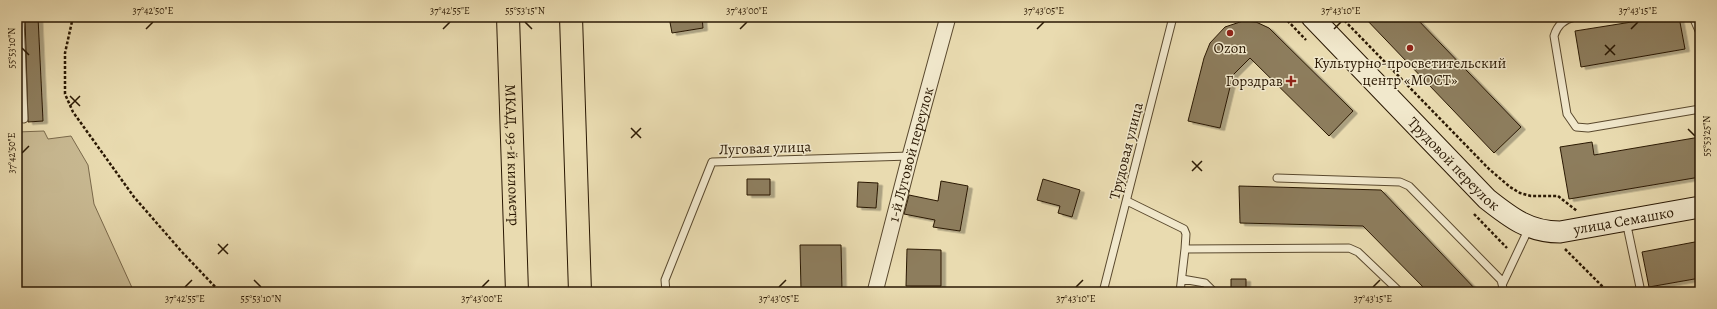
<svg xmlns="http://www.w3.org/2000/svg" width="1717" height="309" viewBox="0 0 1717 309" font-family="Alegreya,serif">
<defs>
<filter id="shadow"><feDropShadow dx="4.5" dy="2.5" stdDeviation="0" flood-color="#0004"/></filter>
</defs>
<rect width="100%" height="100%" fill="#e9dbb0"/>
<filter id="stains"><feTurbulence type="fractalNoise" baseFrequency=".005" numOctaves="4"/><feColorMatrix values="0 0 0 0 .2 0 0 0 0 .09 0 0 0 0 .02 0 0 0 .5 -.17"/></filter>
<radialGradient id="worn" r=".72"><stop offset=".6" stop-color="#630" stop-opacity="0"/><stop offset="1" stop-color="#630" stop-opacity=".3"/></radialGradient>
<path fill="#c9ba93" stroke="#7a694b" d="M 44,131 L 48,139 L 71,136 L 88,165 L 94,204 L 134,292 L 17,292 L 17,132 Z"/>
<path fill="#8d7d5d" stroke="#2a1803" filter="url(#shadow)" d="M 25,17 L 38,17 L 43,121 L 28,122 Z
M 669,17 L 702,17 L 703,28 L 672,33 Z
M 1364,17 L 1415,17 L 1521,127 L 1494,153 Z
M 1663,17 L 1679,17 L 1685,49 L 1581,67 L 1575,31 Z
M 1243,21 L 1256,22 L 1269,28 L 1353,111 L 1329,136 L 1250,58 L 1233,75 L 1220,128 L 1188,121 L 1204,58 L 1210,43 L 1225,27 Z
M 1700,137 L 1700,177 L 1569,199 L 1560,147 L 1592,142 L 1594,155 Z
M 747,179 L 770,179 L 770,195 L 747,195 Z
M 1043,179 L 1080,190 L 1072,217 L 1058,213 L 1060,206 L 1037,200 Z
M 941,181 L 968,186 L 960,231 L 933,227 L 935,220 L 904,214 L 909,195 L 938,201 Z
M 858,182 L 878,183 L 876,208 L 857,207 Z
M 1239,186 L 1381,190 L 1478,292 L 1428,292 L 1363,226 L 1240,223 Z
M 1700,241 L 1700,278 L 1649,287 L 1642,252 Z
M 800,245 L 841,245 L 842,290 L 801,290 Z
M 907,249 L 941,250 L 941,286 L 906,286 Z
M 1231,279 L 1246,279 L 1246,292 L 1231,292 Z"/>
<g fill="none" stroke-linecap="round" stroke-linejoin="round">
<defs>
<path id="lane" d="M 20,17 L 24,119
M 1575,17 C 1564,19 1557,26 1554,36 L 1567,114 L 1576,127 L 1588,128 L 1700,109
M 1693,17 L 1700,33
M 1277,178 L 1400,182 L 1409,186 L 1501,280 L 1504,292
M 1127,201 L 1184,229 L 1186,234 L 1185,249
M 1626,221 L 1641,292
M 1182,279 L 1205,283 L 1214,292
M 1503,283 L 1529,228
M 666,292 L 665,280 L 712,162 L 910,156
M 1103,292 L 1173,17
M 1180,292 L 1185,249 L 1349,248 L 1358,252 L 1400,292
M 1699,292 L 1700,292"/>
<g id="street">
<path id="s1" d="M 875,292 L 910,156 L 948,17"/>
</g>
<g id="secondary">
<path id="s2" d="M 1312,17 L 1487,199 C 1511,218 1529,232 1560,232 L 1700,207"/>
</g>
<g id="highway">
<path id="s3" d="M 508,17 L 517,292"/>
<path d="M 571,17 L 580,292"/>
</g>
</defs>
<use href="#lane" stroke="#5a492e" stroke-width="9"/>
<use href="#street" stroke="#5a492e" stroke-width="17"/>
<use href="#secondary" stroke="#2a1803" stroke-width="23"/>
<use href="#highway" stroke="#2a1803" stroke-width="24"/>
<path stroke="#2a1803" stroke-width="2.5" stroke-dasharray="3 2" stroke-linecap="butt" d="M 73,17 L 65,53 L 65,94 L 73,112 L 134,197 L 182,252 L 220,292
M 1284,17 L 1306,40
M 1341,17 L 1489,169 L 1510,187 L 1520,193 L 1531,196 L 1558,196 L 1577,211
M 1474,214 L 1507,248
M 1565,249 L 1608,292"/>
<use href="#lane" stroke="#f1e8cc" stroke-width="7"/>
<use href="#street" stroke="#f1e8cc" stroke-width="15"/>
<use href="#secondary" stroke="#f1e8cc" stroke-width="21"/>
<use href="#highway" stroke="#e9dbb0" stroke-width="22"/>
</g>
<path fill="none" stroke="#2a1803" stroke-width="1.5" d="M 525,22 L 532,29M 146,29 L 153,22M 443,29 L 450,22M 740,29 L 747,22M 1037,29 L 1044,22M 1334,29 L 1341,22M 1631,29 L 1638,22M 1605,45 L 1615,55M 22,48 L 29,55M 1605,55 L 1615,45M 70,96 L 80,106M 70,106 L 80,96M 631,128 L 641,138M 1688,129 L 1695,136M 631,138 L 641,128M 22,153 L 29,146M 1192,161 L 1202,171M 1192,171 L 1202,161M 218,244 L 228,254M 218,254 L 228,244M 254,280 L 261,287M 185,287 L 192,280M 482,287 L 489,280M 779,287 L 786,280M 1076,287 L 1083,280M 1373,287 L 1380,280"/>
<g fill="#8f2418" stroke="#f1e8cc" stroke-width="1.5">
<circle cx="1230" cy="33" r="4"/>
<circle cx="1410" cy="48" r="4"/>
<path d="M1289 75h4v4h4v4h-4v4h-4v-4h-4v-4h4z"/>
</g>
<g text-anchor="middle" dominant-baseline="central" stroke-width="3" stroke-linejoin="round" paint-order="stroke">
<g font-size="15" fill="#2a1803" stroke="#f1e8cc">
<text x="1230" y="48">Ozon</text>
<text x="1410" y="63">Культурно-просветительский<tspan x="1410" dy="17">центр «МОСТ»</tspan></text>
<text x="1283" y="81" text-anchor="end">Горздрав</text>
</g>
<g font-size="15" fill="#2a1803" stroke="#f1e8cc">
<text transform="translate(765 148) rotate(-2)">Луговая улица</text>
<text transform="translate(1126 151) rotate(-76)">Трудовая улица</text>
<text stroke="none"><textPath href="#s3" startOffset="138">МКАД, 93-й километр</textPath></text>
<text stroke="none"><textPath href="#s1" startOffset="142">1-й Луговой переулок</textPath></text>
<text stroke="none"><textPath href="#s2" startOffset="204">Трудовой переулок</textPath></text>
<text stroke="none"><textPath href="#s2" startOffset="399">улица Семашко</textPath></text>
</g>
</g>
<rect width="1717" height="309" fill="none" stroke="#e9dbb0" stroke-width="44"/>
<rect x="22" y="22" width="1673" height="265" fill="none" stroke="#2a1803" stroke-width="1.5"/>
<g font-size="10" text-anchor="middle" fill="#2a1803">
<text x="153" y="14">37°42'50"E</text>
<text x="450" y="14">37°42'55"E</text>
<text x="525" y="14">55°53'15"N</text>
<text x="747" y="14">37°43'00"E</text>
<text x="1044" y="14">37°43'05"E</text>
<text x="1341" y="14">37°43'10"E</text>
<text x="1638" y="14">37°43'15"E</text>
<text transform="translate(11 48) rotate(-90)" y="4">55°53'10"N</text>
<text transform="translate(1706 136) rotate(-90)" y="4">55°53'25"N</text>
<text transform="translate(11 153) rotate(-90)" y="4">37°42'50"E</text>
<text x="185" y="302">37°42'55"E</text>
<text x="261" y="302">55°53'10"N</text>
<text x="482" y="302">37°43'00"E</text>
<text x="779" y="302">37°43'05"E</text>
<text x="1076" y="302">37°43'10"E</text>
<text x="1373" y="302">37°43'15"E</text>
</g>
<rect width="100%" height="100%" filter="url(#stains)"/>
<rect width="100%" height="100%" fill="url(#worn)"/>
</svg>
